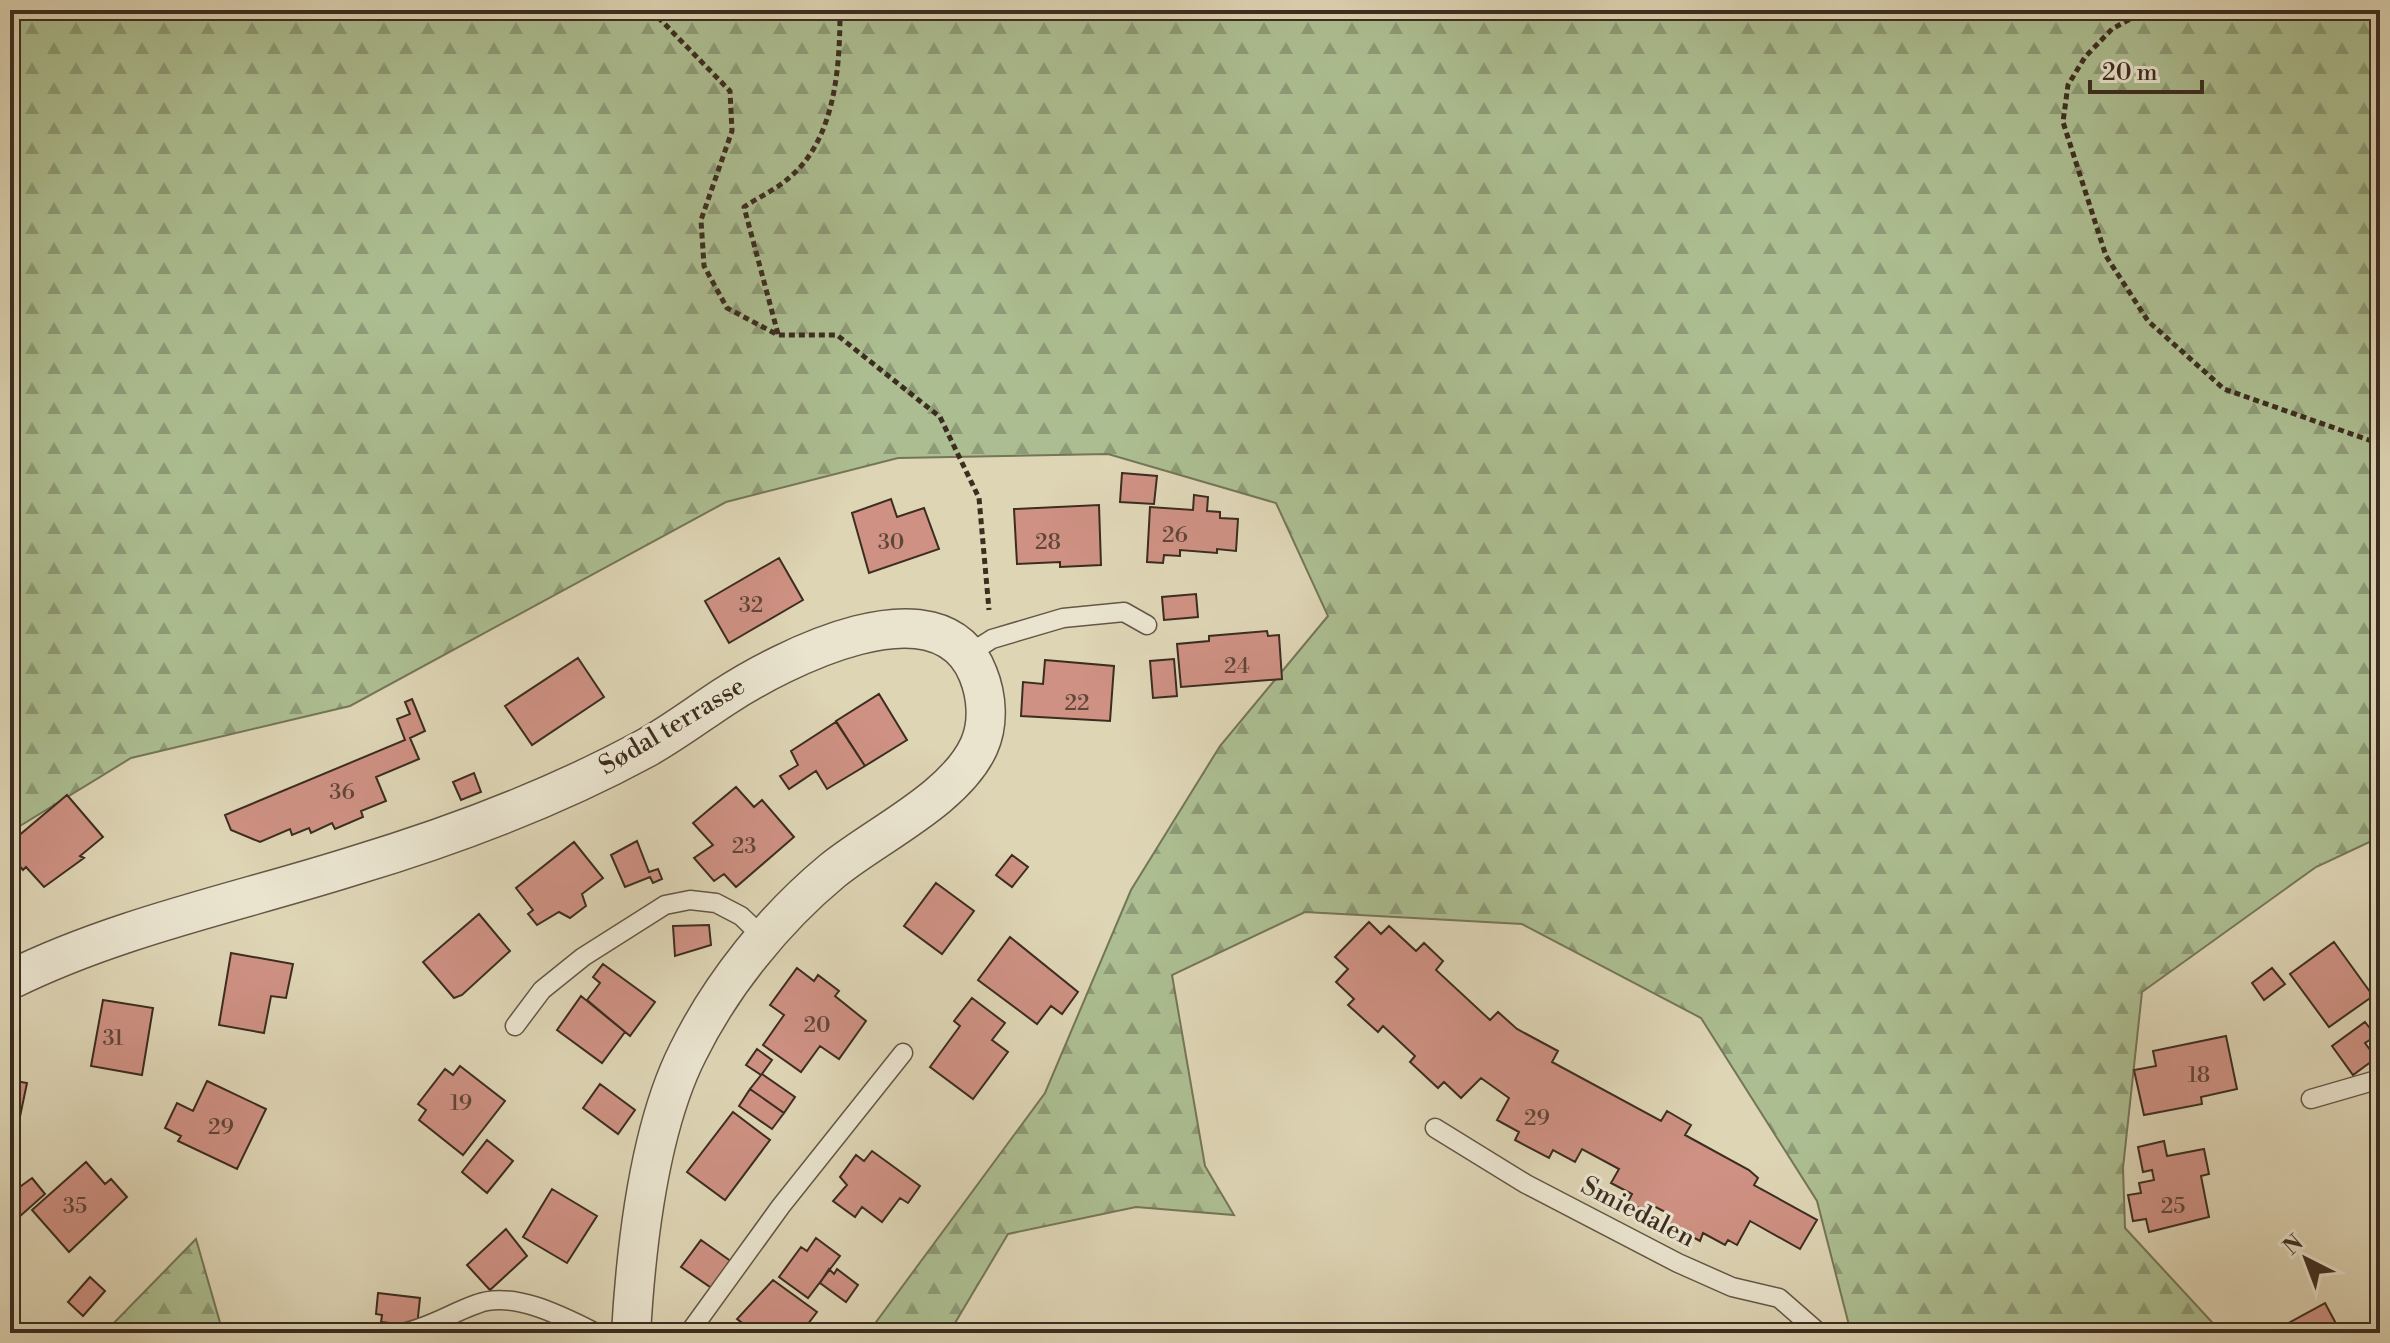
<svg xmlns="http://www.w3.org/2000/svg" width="2390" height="1343" viewBox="0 0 2390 1343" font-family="'Libre Bodoni',serif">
<defs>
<pattern id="forest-firs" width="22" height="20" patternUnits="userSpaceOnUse" patternTransform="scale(2)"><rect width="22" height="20" fill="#acbe91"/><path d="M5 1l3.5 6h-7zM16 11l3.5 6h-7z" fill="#8d9b76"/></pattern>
</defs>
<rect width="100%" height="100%" fill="#ded5b5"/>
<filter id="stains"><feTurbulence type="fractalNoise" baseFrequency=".0025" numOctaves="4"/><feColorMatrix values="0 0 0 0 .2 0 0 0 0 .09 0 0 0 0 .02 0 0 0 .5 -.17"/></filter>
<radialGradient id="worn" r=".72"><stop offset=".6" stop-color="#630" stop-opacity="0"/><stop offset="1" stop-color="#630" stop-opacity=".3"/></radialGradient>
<path fill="url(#forest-firs)" stroke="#747658" stroke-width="2" d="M 10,10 L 2380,10 L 2380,837 L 2316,867 L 2142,992 L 2123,1168 L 2125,1228 L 2222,1333 L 1851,1333 L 1817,1201 L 1701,1018 L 1522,924 L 1305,912 L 1172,975 L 1205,1166 L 1234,1215 L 1136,1207 L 1008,1234 L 949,1333 L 868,1333 L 1045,1093 L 1131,890 L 1220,746 L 1328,616 L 1276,503 L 1108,454 L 898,458 L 726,502 L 350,706 L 131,758 L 10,832 Z
M 196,1239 L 223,1333 L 104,1333 Z"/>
<path fill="#ce9183" stroke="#3c2d20" stroke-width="2" d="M 1122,473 L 1157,476 L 1154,504 L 1120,502 Z
M 1194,495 L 1208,497 L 1207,511 L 1220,512 L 1220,518 L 1238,519 L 1236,551 L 1217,549 L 1217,553 L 1180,550 L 1180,556 L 1164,555 L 1163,563 L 1147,562 L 1150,507 L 1193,510 Z
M 891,499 L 897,517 L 924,508 L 939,549 L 869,573 L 852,513 Z
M 1099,505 L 1101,565 L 1060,567 L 1060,562 L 1017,564 L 1014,509 Z
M 779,558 L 803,600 L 729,643 L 705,601 Z
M 1196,594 L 1198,617 L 1164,620 L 1162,597 Z
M 1267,631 L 1268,636 L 1279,635 L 1282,679 L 1181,687 L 1177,644 L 1209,641 L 1209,636 Z
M 578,658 L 604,697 L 532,745 L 505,706 Z
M 1174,659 L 1177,696 L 1153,698 L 1150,661 Z
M 1045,660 L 1114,666 L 1110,721 L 1021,716 L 1023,682 L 1043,684 Z
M 879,694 L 907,740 L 865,766 L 836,721 Z
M 412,699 L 425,731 L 410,738 L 419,759 L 376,777 L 386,801 L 361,811 L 363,817 L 335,829 L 332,823 L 311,833 L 309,828 L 292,835 L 290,829 L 260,842 L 231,830 L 225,815 L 405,740 L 397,719 L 410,714 L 405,702 Z
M 836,722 L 865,766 L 827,789 L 816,771 L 789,789 L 780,776 L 798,765 L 791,751 Z
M 474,773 L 481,792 L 461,800 L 453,782 Z
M 736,787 L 754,807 L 762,800 L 794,837 L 736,887 L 724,874 L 714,881 L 694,858 L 713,845 L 693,823 Z
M 67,795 L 103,837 L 80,856 L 84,858 L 44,887 L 26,867 L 23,870 L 17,863 L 20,860 L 10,843 Z
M 637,841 L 649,872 L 658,869 L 662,879 L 653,883 L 650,877 L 625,887 L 611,855 Z
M 574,842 L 603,878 L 582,894 L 586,906 L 570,918 L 559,912 L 537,925 L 528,914 L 533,910 L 516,888 Z
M 1012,855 L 1028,867 L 1012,887 L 996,875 Z
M 936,883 L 974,911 L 942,954 L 904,926 Z
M 479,914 L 510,951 L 462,995 L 454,998 L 423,962 Z
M 1369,922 L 1381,934 L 1389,926 L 1416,951 L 1424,943 L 1443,961 L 1436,970 L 1490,1020 L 1498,1012 L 1517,1029 L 1558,1051 L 1552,1062 L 1661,1121 L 1667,1111 L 1691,1125 L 1685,1135 L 1749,1170 L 1758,1178 L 1754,1185 L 1817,1220 L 1800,1249 L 1750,1221 L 1737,1245 L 1728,1240 L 1725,1245 L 1703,1233 L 1700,1241 L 1665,1222 L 1669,1214 L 1652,1205 L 1648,1213 L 1628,1202 L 1632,1194 L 1611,1183 L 1619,1169 L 1582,1149 L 1575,1162 L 1553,1150 L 1549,1158 L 1515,1140 L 1519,1132 L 1497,1120 L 1509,1098 L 1481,1078 L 1461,1098 L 1444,1082 L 1438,1088 L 1410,1062 L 1415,1056 L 1383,1026 L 1378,1032 L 1348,1005 L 1354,999 L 1336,982 L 1348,969 L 1335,957 Z
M 709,925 L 711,945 L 675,956 L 673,926 Z
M 1010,937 L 1078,992 L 1062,1014 L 1051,1006 L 1037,1024 L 978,980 Z
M 2334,942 L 2373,996 L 2329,1027 L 2290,974 Z
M 231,953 L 293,964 L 286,998 L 271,996 L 264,1033 L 219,1025 Z
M 603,964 L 655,1002 L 630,1036 L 587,1000 L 600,983 L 593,977 Z
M 797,968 L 814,981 L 818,975 L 839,991 L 835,996 L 866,1021 L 839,1059 L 820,1046 L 801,1072 L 763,1045 L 784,1015 L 770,1005 Z
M 2272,968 L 2285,984 L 2264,1000 L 2252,983 Z
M 581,996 L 625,1032 L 602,1063 L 557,1030 Z
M 972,998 L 1005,1023 L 992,1040 L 1008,1052 L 973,1099 L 930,1067 L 960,1026 L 954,1021 Z
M 103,1000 L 153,1008 L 142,1075 L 91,1066 Z
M 2365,1022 L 2376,1036 L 2365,1043 L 2376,1058 L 2353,1075 L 2332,1046 Z
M 2226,1036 L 2237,1089 L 2201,1097 L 2202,1104 L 2144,1115 L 2134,1070 L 2156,1066 L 2153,1051 Z
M 757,1049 L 772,1060 L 762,1074 L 795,1097 L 784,1113 L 750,1089 L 761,1075 L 746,1065 Z
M 460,1066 L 505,1101 L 463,1155 L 419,1120 L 426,1110 L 418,1104 L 445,1069 L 453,1075 Z
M 10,1080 L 27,1083 L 17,1131 L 10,1129 Z
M 207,1081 L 266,1109 L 237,1169 L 178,1141 L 181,1136 L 165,1128 L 177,1103 L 193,1111 Z
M 600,1084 L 635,1110 L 618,1134 L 583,1108 Z
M 750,1089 L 784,1113 L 772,1129 L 739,1106 Z
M 733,1112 L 770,1140 L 725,1200 L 687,1172 Z
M 487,1140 L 513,1161 L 487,1193 L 462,1172 Z
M 2164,1141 L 2167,1156 L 2204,1149 L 2209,1174 L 2201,1176 L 2209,1217 L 2149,1232 L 2146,1219 L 2133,1221 L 2128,1195 L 2141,1193 L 2139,1183 L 2154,1180 L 2152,1170 L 2143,1172 L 2138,1147 Z
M 872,1151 L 920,1186 L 908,1203 L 900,1198 L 882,1222 L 862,1207 L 855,1217 L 833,1201 L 847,1185 L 840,1177 L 856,1155 L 864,1161 Z
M 86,1162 L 105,1184 L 111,1179 L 127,1197 L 69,1252 L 32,1210 Z
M 32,1178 L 45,1194 L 10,1225 L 10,1194 Z
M 552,1189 L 597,1216 L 567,1263 L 523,1237 Z
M 506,1229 L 527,1256 L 490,1290 L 467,1265 Z
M 816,1238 L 840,1256 L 808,1298 L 779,1277 L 801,1247 L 807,1251 Z
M 701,1240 L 732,1262 L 713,1289 L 681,1267 Z
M 829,1269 L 834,1274 L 837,1269 L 858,1285 L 846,1302 L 820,1283 Z
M 90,1277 L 105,1291 L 83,1316 L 68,1302 Z
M 773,1280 L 817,1312 L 801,1333 L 733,1333 L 741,1322 L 737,1319 Z
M 378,1293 L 420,1298 L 417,1326 L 381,1322 L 382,1315 L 376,1314 Z
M 2325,1303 L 2341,1333 L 2270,1333 Z"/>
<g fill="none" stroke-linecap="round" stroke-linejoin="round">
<defs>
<path id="service" d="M 967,655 L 992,639 L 1063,618 L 1124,612 L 1147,625
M 515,1026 L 542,990 L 583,957 L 665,905 L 690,900 L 716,903 L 741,916 L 764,938
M 2311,1099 L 2380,1079
M 1435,1128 L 1526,1184 L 1678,1263 L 1732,1287 L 1779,1298 L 1819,1333
M 352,1333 L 395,1333
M 402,1333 C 429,1328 451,1313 477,1304 C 513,1290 564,1317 596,1333
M 689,1333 L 781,1206 L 903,1053"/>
<path id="minor" d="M 10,980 C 117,927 239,902 353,866 C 453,836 554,798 646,748 C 673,733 698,714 724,697 C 779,661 940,576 978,674 C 987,696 989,724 979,746 C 955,799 876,835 832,871 C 774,919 721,985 688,1052 C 649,1129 636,1247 631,1333"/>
</defs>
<use href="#service" stroke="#645745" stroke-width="21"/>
<use href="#minor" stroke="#645745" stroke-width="41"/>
<path stroke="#3c2d20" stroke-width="5" stroke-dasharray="6 4" stroke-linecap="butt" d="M 651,10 L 730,91 L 732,131 L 701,220 L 704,266 L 727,308 L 778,335 L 837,335 L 940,417 L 979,498 L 989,610
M 2147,10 L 2112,29 L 2085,57 L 2068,85 L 2063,122 L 2106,256 L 2148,321 L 2224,389 L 2380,444
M 778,334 L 744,207 C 759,197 777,189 790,177 C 836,138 840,65 840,10"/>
<use href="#service" stroke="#eae4cf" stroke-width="18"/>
<use href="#minor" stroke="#eae4cf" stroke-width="38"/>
</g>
<g text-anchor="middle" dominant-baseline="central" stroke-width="6" stroke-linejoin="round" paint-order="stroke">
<g font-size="22" fill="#604639">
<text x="1175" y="535">26</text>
<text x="891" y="542">30</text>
<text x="1048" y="542">28</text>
<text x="751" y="605">32</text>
<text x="1237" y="666">24</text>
<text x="1077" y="703">22</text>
<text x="342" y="792">36</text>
<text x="744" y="846">23</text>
<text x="817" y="1025">20</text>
<text x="113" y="1038">31</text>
<text x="2199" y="1075">18</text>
<text x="461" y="1103">19</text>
<text x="1537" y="1118">29</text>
<text x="221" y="1127">29</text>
<text x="75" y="1206">35</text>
<text x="2173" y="1206">25</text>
</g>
<g font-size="26" fill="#3c2d20" stroke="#eae4cf">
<text transform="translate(672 726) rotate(-31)">Sødal terrasse</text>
<text transform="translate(1638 1212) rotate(27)">Smiedalen</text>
</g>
</g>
<rect width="2390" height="1343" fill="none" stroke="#ded5b5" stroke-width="40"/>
<rect x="12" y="12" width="2366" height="1319" fill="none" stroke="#3c2d20" stroke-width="4"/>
<rect x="20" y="20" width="2350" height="1303" fill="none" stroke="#3c2d20" stroke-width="2"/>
<g transform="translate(2306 1259) rotate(318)" stroke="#eae4cf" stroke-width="6" paint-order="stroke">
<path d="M0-6L14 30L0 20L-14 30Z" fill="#3c2d20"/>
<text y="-12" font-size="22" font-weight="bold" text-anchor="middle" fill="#3c2d20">N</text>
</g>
<path d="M2090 80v12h112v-12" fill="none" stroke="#3c2d20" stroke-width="4"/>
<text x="2102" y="80" font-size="24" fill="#3c2d20" stroke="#eae4cf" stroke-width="6" paint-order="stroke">20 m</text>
<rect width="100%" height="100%" filter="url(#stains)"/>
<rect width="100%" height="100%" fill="url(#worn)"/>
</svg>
